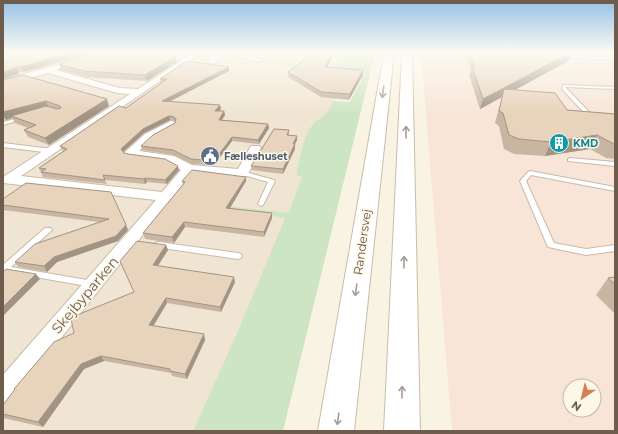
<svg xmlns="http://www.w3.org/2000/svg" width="618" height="434" viewBox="0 0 618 434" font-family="Montserrat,sans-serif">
<rect width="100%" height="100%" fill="#f9f3e3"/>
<path fill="#f0e5d2" d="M 3,53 L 349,53 L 234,431 L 3,431 Z"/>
<path fill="#f8e5d8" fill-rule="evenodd" d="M 117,53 L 189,53 L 135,88 L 114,86 L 63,72 L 64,69 Z
M 421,53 L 615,53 L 615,431 L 452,431 ZM 570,386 L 594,386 L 594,410 L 570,410 Z"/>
<path fill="#cee5c4" d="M 341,53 L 375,53 L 283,431 L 193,431 L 238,331 L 285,218 L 205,206 L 200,203 L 289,213 L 302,177 L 296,175 C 300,161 302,139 311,127 C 321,115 327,118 333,101 L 350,102 L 365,73 L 293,68 L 278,63 L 335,67 Z"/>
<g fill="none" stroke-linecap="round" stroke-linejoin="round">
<defs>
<path id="service" d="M 560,55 L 615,58 L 615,60 L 561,57 Z
M 563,85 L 615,87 L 615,89 L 565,87 L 594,117 L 594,119 L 590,119 L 562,89 Z
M 22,117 L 24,117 L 24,119 L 3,125 L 3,122 Z
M 3,143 L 52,149 L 55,151 L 52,153 L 3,147 Z
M 570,158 L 615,162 L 615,166 L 568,161 L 568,159 Z
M 242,171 L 274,180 L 275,181 L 263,205 L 261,206 L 258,204 L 268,182 L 240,174 L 239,173 L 240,172 Z
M 530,171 L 615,187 L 615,191 L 531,175 L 526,181 L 554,243 L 586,249 L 615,245 L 615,251 L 586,255 L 548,247 L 520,181 L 528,172 Z
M 45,228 L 51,228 L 52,230 L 11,267 L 93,281 L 96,282 L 97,284 L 96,286 L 93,287 L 6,272 L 3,273 L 3,265 Z
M 158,242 L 238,253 L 241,254 L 242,256 L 241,258 L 238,259 L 155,247 L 154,245 L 155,243 Z"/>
<path id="minor" d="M 98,53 L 110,53 L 56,70 L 120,88 L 138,89 L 193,53 L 201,53 L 21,176 L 162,192 L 181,170 L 167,162 L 130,157 L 126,156 L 124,153 L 145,134 L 171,121 L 175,122 L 176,124 L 175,126 L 153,138 L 139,151 L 174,156 L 192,165 L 238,169 L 251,146 L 259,146 L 261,148 L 247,176 L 242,177 L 192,173 L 11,401 L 3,405 L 3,375 L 156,200 L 3,183 L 3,177 L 130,94 L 117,93 L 48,73 L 3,86 L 3,80 Z
M 218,53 L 226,53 L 215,63 L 209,63 L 209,59 Z
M 227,53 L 241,53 L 264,60 L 260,62 Z"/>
<path id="secondary" d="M 384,53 L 394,53 L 354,431 L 318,431 Z
M 402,53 L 412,53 L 420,431 L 384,431 Z"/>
</defs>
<use href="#service" stroke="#c8bbab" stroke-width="2"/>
<use href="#minor" stroke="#c8bbab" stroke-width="2"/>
<use href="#secondary" stroke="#cbbcaa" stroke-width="2"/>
<use href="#service" fill="#fff" fill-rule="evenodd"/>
<use href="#minor" fill="#fff" fill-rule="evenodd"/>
<use href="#secondary" fill="#fff" fill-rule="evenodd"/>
</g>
<path fill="#c8b5a2" d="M 3,53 L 36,53 L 24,72 L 19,72 L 18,74 L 3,79 Z
M 313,53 L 333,53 L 333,55 L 327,67 L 363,70 L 363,75 L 349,100 L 321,97 L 288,77 L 288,72 Z
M 464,53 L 571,53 L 568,61 L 515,90 L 567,110 L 615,114 L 615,159 L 606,158 L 590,149 L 545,156 L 514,154 L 504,149 L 499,126 L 495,123 L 502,97 L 480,109 L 469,75 L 471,70 Z
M 177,62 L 147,81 L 86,77 L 61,70 L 59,64 Z
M 229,67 L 229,71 L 169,101 L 220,105 L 221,109 L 219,111 L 224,111 L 225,115 L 222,120 L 268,124 L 269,128 L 259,144 L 232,141 L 214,165 L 192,164 L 174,155 L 142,150 L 141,146 L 175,123 L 175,121 L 170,120 L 144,133 L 123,152 L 124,153 L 179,170 L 167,184 L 147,182 L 145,184 L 105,180 L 107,184 L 43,177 L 39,168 L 64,151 L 62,150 L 60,146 L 126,108 L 162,82 L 161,82 L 160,79 Z
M 3,80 L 109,106 L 49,145 L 28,137 L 24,130 L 28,128 L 15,123 L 12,118 L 6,120 L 3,118 Z
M 289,130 L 289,135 L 297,136 L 297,140 L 295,144 L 295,149 L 283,174 L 252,170 L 251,166 Z
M 182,181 L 246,181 L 230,208 L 272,213 L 272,218 L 264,237 L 185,227 L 174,243 L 145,239 L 143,233 L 183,185 Z
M 111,192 L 128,230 L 118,241 L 57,262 L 47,272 L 18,267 L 15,262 L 99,222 L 3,210 L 3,199 Z
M 166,245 L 168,250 L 158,266 L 235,282 L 221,312 L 167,303 L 153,326 L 204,334 L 205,340 L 187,379 L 172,376 L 171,373 L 104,361 L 84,369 L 43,427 L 3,418 L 3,405 L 15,390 L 14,389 L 74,333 L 134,292 Z
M 615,277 L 615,314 L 596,295 L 608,278 Z"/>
<path fill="#a29484" d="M 70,53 L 91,53 L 24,72 L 21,67 Z
M 332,53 L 333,53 L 333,55 L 325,72 L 325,67 Z
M 570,53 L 571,53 L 568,61 L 502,97 L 504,89 L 502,97 L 480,109 L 483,99 Z
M 176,56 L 177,62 L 147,81 L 145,75 Z
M 16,66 L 19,72 L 18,74 L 3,79 L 3,72 Z
M 229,67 L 229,71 L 163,105 L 162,101 Z
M 363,70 L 363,75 L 349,100 L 350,94 Z
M 107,99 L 109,106 L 49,145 L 45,138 Z
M 46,101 L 49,108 L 11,116 L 12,118 L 6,120 L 3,113 L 3,112 Z
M 220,105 L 221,109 L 216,115 L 215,111 Z
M 224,111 L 225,115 L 219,124 L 219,120 Z
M 169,116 L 170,120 L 144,133 L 123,152 L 121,149 L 122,148 L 143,129 Z
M 268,124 L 269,128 L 259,144 L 258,140 Z
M 597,135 L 590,149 L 545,156 L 551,142 Z
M 297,136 L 297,140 L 293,148 L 293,144 Z
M 232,137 L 232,141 L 214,165 L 214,161 Z
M 295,144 L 295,149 L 283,174 L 283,169 Z
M 178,166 L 179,170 L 167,184 L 165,180 Z
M 246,177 L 246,181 L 227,213 L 226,208 Z
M 145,178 L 147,182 L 145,184 L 144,179 Z
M 272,213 L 272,218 L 264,237 L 264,232 Z
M 184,222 L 185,227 L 174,243 L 172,237 Z
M 126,225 L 128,230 L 118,241 L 57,262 L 47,272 L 44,266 L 54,257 Z
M 166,245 L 168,250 L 155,270 L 153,265 Z
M 36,274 L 40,279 L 3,316 L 3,307 Z
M 234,277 L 235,282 L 221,312 L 220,307 Z
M 166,298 L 167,303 L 151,330 L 149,325 Z
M 204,334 L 205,340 L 187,379 L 185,374 Z
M 101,356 L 104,361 L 84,369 L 43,427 L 38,422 L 81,364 Z"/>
<path fill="#e8d3bc" stroke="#a29484" d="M 3,53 L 38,54 L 70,53 L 21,67 L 16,66 L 16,68 L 3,72 Z
M 95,53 L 157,53 L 176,56 L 145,75 L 84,71 L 59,64 Z
M 313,53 L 332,53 L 325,67 L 363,70 L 350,94 L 321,92 L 288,72 Z
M 469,53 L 570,53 L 483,99 L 472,66 L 475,66 Z
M 187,61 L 229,67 L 162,101 L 220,105 L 215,111 L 224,111 L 219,120 L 268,124 L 258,140 L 232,137 L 214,161 L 191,159 L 173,150 L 141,146 L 153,135 L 175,123 L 176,119 L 174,117 L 169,116 L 143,129 L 122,148 L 121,149 L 124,153 L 128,154 L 165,159 L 178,166 L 165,180 L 145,178 L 144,179 L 103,175 L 105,180 L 41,172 L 46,169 L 39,168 L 67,149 L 60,146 L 119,106 L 126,108 L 167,79 L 160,79 Z
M 23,75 L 107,99 L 45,138 L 24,130 L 36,125 L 11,116 L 46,106 L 58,109 L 61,108 L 60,106 L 46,101 L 3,112 L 3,80 Z
M 504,89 L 555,93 L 567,110 L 615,114 L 615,144 L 614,144 L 597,135 L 551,142 L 519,139 L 509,135 L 503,113 L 499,111 Z
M 274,129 L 289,130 L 287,135 L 297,136 L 293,144 L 295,144 L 283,169 L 251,166 Z
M 192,170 L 246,177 L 226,208 L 272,213 L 264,232 L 184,222 L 172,237 L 143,233 L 185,182 L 182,181 Z
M 26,183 L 111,192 L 126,225 L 116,236 L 54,257 L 44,266 L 15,262 L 35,244 L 109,219 L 3,205 L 3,199 Z
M 137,241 L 166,245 L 153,265 L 234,277 L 220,307 L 166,298 L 149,325 L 204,334 L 185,374 L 170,371 L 170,369 L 101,356 L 81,364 L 38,422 L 3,414 L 3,405 L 15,389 L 14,389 L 54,342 L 74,333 L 71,319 L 72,317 L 134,292 L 120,261 Z
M 6,269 L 36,274 L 3,307 L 3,272 Z
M 615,277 L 615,284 L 608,278 Z"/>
<defs><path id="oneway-shaft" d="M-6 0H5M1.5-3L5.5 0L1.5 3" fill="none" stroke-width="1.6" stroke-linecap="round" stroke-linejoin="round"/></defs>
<g stroke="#a89d94">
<use href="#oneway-shaft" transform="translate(383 92) rotate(98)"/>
<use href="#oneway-shaft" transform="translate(406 132) rotate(-89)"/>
<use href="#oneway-shaft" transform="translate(404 262) rotate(-89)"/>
<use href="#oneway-shaft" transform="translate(356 290) rotate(98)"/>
<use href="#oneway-shaft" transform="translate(402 392) rotate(-89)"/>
<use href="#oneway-shaft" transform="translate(338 419) rotate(98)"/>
</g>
<linearGradient id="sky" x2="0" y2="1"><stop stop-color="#95c2e5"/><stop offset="0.46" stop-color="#fcfaf2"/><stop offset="1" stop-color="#fcfaf2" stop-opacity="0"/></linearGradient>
<rect width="618" height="114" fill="url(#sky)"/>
<defs>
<symbol id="building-disc" viewBox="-11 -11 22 22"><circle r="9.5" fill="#0f9aa8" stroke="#fdf7e9"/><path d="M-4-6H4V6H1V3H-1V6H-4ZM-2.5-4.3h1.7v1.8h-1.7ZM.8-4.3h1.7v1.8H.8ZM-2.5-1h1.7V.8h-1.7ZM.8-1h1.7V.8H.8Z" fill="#fff"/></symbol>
<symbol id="civic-disc" viewBox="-11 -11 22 22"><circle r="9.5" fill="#5c6f8a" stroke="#fdf7e9"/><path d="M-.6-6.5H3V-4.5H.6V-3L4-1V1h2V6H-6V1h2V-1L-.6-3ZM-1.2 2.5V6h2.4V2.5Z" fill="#fff"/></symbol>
</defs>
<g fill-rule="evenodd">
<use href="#building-disc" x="548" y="132" width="22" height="22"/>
<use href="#civic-disc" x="199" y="145" width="22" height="22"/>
</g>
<g text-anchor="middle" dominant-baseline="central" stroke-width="3" stroke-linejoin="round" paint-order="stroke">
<g font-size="10" font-weight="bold" fill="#0d838f" stroke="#fdf7e9" text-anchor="start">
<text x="573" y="143">KMD</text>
</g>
<g font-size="10" font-weight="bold" fill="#4e5e75" stroke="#fdf7e9" text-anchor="start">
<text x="224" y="156">Fælleshuset</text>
</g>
<g font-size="12" fill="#6e5c4c" stroke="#fdf7e9">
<text transform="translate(362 242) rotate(-82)">Randersvej</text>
</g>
<g font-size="14" fill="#6e5c4c" stroke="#fdf7e9">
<text transform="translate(85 295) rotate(-50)">Skejbyparken</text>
</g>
</g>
<rect width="618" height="434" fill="none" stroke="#6e5c4c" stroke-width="8"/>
<g transform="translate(582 398) rotate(215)"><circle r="19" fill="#fdf7e9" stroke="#c4b9aa"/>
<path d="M0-3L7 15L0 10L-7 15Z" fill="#d67f55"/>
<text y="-6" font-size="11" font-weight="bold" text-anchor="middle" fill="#6e5c4c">N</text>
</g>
</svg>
